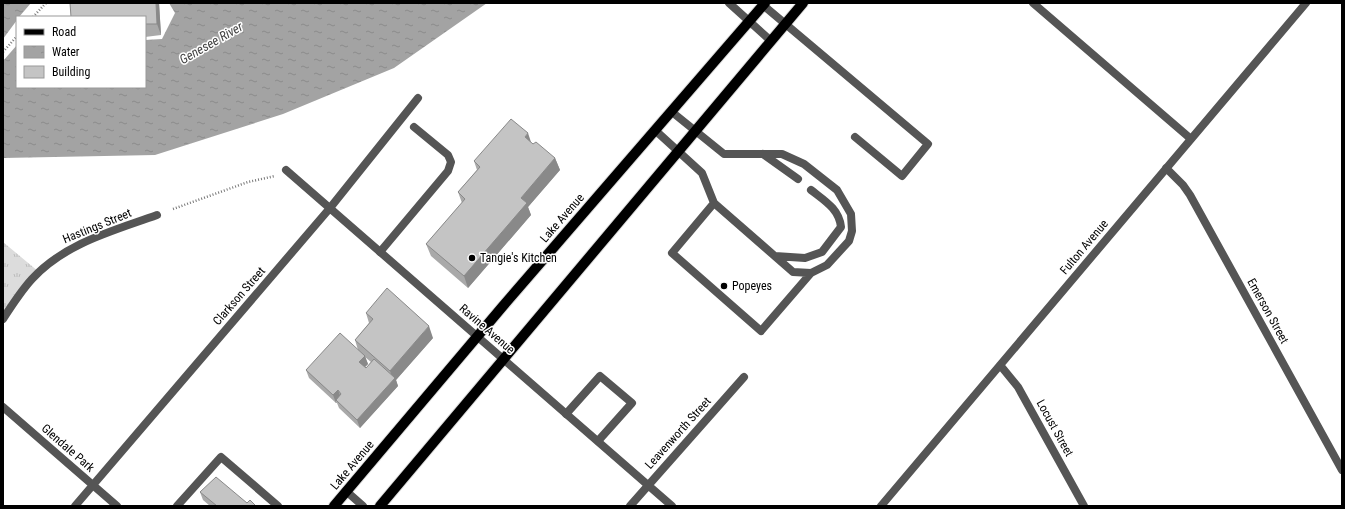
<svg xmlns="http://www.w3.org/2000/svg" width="1345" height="509" viewBox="0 0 1345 509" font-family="'Roboto Condensed',sans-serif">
<defs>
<pattern id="grass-tufts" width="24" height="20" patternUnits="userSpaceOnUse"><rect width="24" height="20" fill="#dcdcdc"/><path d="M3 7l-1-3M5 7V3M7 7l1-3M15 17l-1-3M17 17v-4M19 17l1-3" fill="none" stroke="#bbb"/></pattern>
<pattern id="water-ripples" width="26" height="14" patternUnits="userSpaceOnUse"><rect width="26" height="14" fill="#a3a3a3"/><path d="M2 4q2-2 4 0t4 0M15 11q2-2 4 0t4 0" fill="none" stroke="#8b8b8b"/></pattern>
</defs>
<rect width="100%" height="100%" fill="#fff"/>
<path fill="url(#grass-tufts)" d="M 3,242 L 39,272 L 3,319 Z"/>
<path fill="url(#water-ripples)" d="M 3,3 L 31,3 L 19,17 L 17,17 L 17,20 L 3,39 Z
M 169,3 L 487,3 L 394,68 L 283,114 L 155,155 L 3,158 L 3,61 L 17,45 L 17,87 L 145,87 L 145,40 L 162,39 L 175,13 Z"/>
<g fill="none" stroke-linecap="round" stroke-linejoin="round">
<defs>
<path id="primary" d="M 334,506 L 503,306 L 765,3
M 380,506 L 803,3"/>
</defs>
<use href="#primary" stroke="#dbdbdb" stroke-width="12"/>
<path stroke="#777" stroke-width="2.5" stroke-dasharray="1 2" stroke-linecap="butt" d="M 33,17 L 46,3
M 3,52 L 17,36
M 173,209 L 248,182 L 275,176"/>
<path stroke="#555" stroke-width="8" d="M 729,3 L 771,41
M 763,5 L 928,144 L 902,176 L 855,137
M 656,131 L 702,173 L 714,203 L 793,272 L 811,273 L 827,265 L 849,241 L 852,231 L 851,214 L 837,190 L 804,164 L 782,154 L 724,154 L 672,112
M 763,154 L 798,179
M 714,203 L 672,253 L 761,331 L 811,273
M 380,252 L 448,171 L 451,162 L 448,155 L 414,127
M 775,256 L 805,258 L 822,252 L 841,227 C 839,209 825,201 811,190
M 566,414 L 600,376 L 632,403 L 598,441
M 346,491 L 363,506
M 177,506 L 221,457 L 278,506"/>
<path stroke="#555" stroke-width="8" d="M 1033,3 L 1191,139
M 1166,168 L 1183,185 L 1190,195 L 1342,470
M 286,170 L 672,506
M 3,319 C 12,305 21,291 32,279 C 65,243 113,231 157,215
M 1000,365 L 1018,387 L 1084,506
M 3,407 L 117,506
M 75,506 L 330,208 L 418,98
M 630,506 L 744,377
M 881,506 L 1306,3"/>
<use href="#primary" stroke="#000" stroke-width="10"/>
</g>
<path fill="#a9a9a9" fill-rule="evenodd" d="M 159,3 L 161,35 L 145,37 L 145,17 Z
M 532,143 L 555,158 L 560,170 L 528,207 L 531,215 L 468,288 L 431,256 L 426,244 L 462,203 L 458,192 L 477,170 L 474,161 Z
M 366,313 L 433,338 L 396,380 L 398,386 L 360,428 L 339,408 L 337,403 L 336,403 L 309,378 L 306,370 L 358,350 L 355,340 L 369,323 ZM 365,357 L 371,362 L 366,368 L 365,367 L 368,364 Z
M 200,492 L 247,503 L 256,506 L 210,506 L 203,500 Z"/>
<path fill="#898989" d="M 156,3 L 159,3 L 161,35 L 157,24 Z
M 528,133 L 532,145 L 525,137 Z
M 555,158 L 560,170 L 528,207 L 531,215 L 468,288 L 464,276 L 521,198 Z
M 429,326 L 433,338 L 396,380 L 398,386 L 360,428 L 357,420 L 393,380 L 390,371 Z
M 365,356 L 368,364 L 362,370 L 359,362 Z
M 338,390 L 341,398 L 336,400 L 336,403 L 333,395 Z"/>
<path fill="#c4c4c4" stroke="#898989" d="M 70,3 L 156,3 L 157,24 L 145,24 L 145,17 L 71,17 Z
M 511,119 L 528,133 L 525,137 L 533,144 L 536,142 L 555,158 L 521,198 L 527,203 L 464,276 L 426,244 L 465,199 L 458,192 L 480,167 L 474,161 Z
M 387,288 L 429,326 L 390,371 L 355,340 L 373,319 L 366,313 Z
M 340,333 L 365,356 L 359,362 L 366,368 L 374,359 L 395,378 L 357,420 L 336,400 L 341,394 L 338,390 L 333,395 L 306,370 Z
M 216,477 L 247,503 L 250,500 L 256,506 L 217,506 L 200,492 Z"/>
<g fill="#000" stroke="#fff" stroke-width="1.5">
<circle cx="472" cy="258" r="4"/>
<circle cx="724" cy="286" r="4"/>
</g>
<g text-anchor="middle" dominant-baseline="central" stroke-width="3" stroke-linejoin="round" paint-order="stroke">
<g font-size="12" fill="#000" stroke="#fff">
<text transform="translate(562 218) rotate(-49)">Lake Avenue</text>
<text transform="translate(97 226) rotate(-22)">Hastings Street</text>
<text transform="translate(1084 247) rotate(-50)">Fulton Avenue</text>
<text transform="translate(239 296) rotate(-49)">Clarkson Street</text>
<text transform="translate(1268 311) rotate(61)">Emerson Street</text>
<text transform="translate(487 329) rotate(41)">Ravine Avenue</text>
<text transform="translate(1055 428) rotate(61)">Locust Street</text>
<text transform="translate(678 433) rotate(-48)">Leavenworth Street</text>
<text transform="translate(68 448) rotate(41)">Glendale Park</text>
<text transform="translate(352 465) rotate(-50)">Lake Avenue</text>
</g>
<g font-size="12" fill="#000" stroke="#fff" text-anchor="start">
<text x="480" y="258">Tangie's Kitchen</text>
<text x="732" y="286">Popeyes</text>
</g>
<g font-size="13" font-style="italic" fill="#444" stroke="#fff">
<text transform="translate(211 43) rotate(-30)">Genesee River</text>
</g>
</g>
<rect width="1345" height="509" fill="none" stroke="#000000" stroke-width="8"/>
<rect x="16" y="16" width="130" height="72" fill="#ffffff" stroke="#999999"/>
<rect x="24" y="29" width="20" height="6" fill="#000000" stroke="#999999"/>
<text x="52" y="36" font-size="12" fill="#000000">Road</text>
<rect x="24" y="46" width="20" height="12" fill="url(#water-ripples)" stroke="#999999"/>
<text x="52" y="56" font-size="12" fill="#000000">Water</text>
<rect x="24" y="66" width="20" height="12" fill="#c4c4c4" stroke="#999999"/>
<text x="52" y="76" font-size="12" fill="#000000">Building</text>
</svg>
